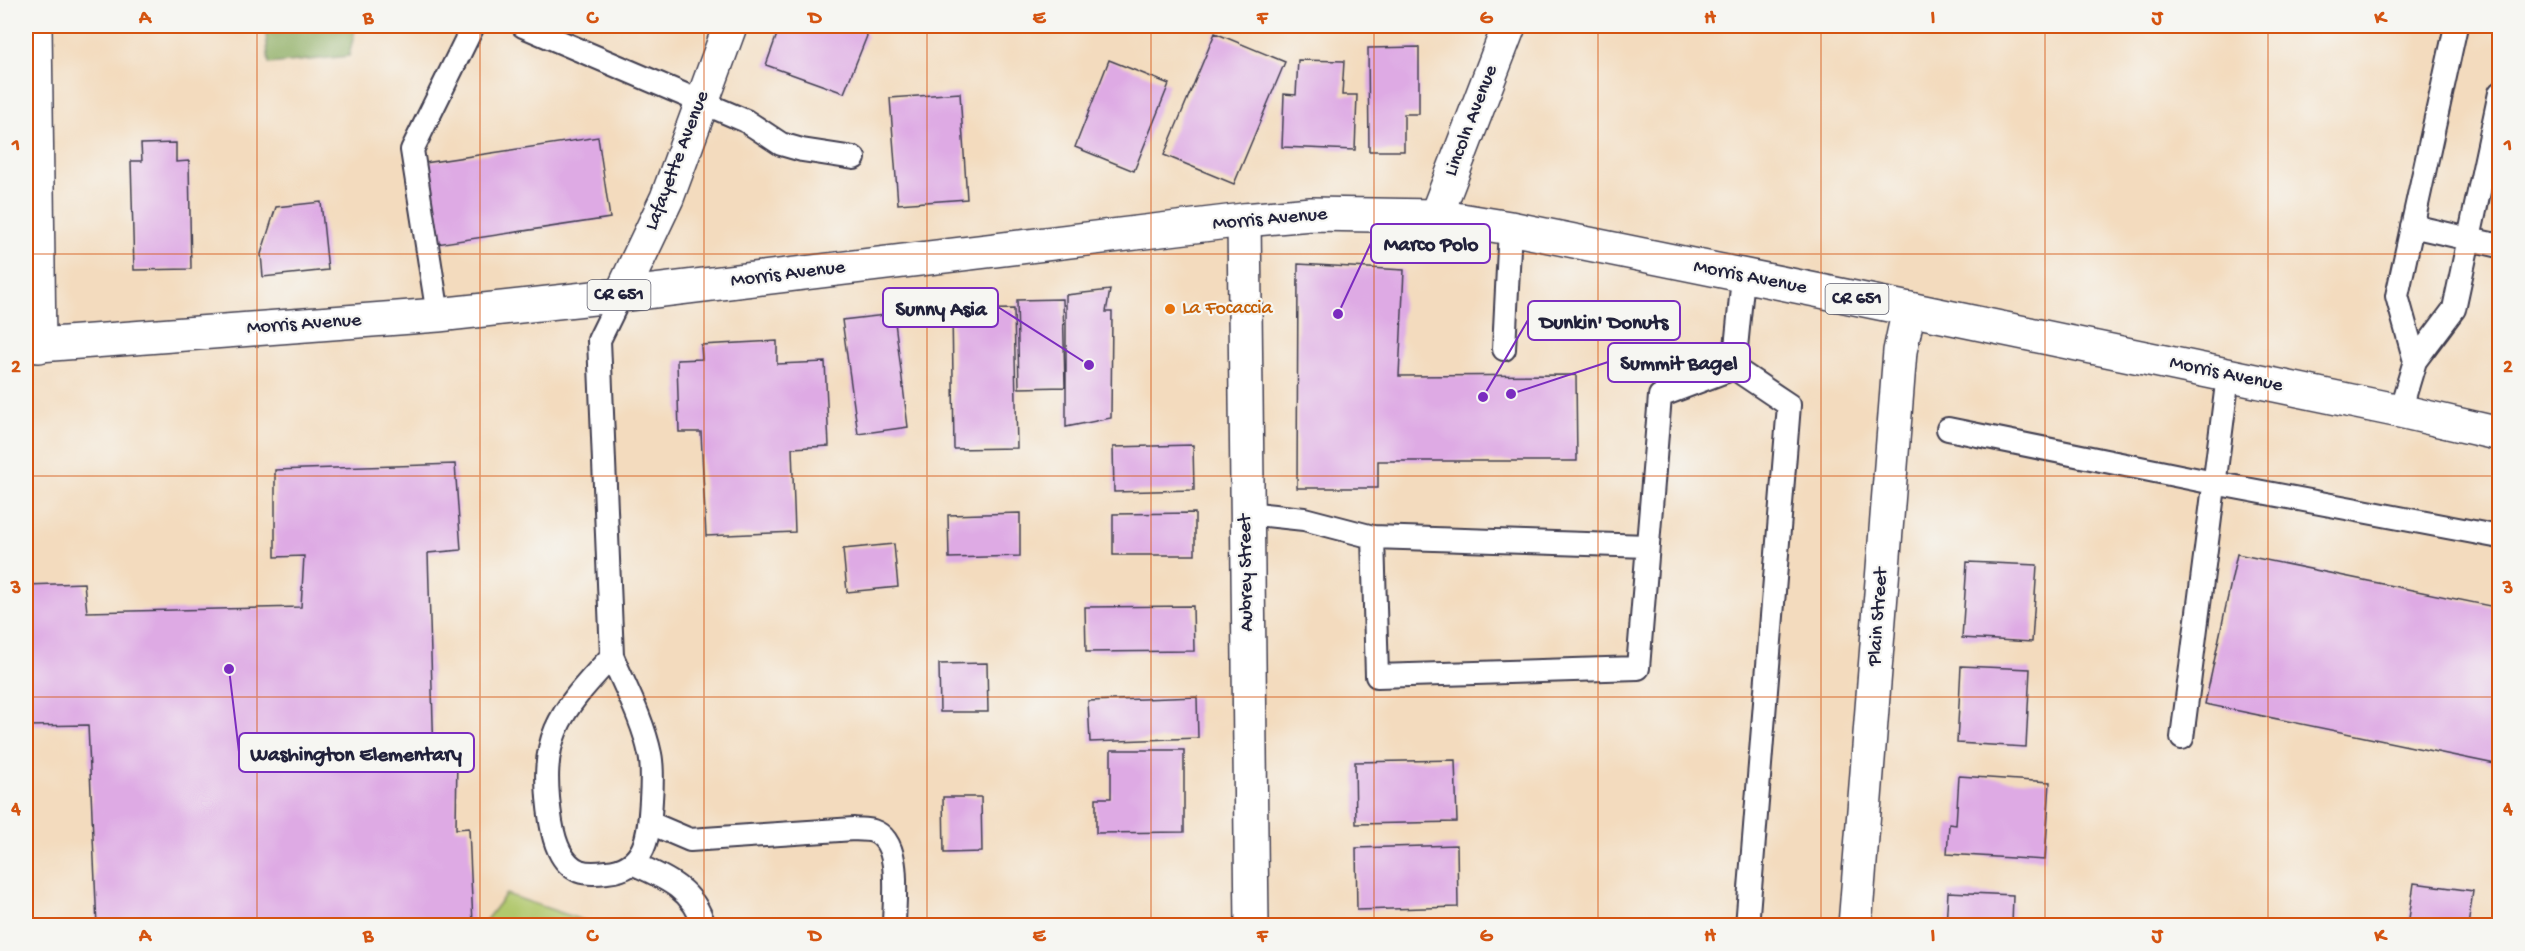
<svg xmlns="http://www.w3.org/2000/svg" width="2525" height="951" viewBox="0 0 2525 951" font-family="'Gochi Hand',sans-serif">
<rect width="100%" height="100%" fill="#f6f6f2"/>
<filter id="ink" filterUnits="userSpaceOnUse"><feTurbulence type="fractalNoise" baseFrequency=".0167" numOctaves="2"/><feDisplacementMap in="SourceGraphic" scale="12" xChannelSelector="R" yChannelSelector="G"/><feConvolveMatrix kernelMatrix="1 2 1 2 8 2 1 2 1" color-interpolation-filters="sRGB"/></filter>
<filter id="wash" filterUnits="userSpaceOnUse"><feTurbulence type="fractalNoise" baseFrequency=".008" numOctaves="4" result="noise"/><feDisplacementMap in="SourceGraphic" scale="24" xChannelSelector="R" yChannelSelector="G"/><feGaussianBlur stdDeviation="1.35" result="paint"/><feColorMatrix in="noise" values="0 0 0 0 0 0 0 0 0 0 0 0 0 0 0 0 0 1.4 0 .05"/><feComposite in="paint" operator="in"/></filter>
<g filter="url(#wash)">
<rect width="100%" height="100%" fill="#f3dbbe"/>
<path fill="#b1c86d" stroke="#6a7554" stroke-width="1.5" d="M 506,894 L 597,925 L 482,925 Z"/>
<path fill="#8cac60" stroke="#57674e" stroke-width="1.5" d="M 265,26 L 356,26 L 349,56 L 269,64 Z"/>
<g id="blocks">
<path fill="#deaae4" d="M 780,26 L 865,26 L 867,36 L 844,93 L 766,65 Z
M 1215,33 L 1285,62 L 1234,184 L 1164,155 Z
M 1419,47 L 1419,114 L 1404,114 L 1404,151 L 1369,151 L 1368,48 Z
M 1109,60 L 1169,84 L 1134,171 L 1075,147 Z
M 1298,60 L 1344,61 L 1342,95 L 1357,95 L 1355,150 L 1282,147 L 1284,94 L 1296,95 Z
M 960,93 L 967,199 L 898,204 L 890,98 Z
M 598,137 L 610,218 L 437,244 L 425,163 Z
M 176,143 L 176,162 L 189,161 L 191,269 L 134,270 L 131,161 L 142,161 L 141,144 Z
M 321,202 L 328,270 L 263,277 L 261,254 L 276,207 Z
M 1298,264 L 1404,270 L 1399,376 L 1576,375 L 1577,461 L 1378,461 L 1378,488 L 1297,488 Z
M 1110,290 L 1106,312 L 1112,312 L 1111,418 L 1066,427 L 1066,295 Z
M 1063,299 L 1065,387 L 1019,388 L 1017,300 Z
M 1014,309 L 1017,448 L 954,449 L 952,310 Z
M 894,314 L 908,427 L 858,434 L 842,320 Z
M 777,341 L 777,364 L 825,362 L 829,446 L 792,448 L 795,532 L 706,536 L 701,432 L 679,432 L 677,360 L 702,359 L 701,345 Z
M 1193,445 L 1194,490 L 1114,492 L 1113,447 Z
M 455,464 L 461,550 L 428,553 L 434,757 L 457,754 L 456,829 L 469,828 L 473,925 L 97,926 L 88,725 L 26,726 L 26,585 L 84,583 L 87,612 L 301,607 L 304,556 L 275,557 L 275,470 Z
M 1020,513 L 1020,556 L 949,558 L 948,515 Z
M 1195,513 L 1195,555 L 1113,555 L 1113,514 Z
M 894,544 L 898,587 L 847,592 L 843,549 Z
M 2237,554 L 2500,608 L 2500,765 L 2205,704 Z
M 1967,562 L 2037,565 L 2032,642 L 1962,638 Z
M 1193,606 L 1194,651 L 1086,652 L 1085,607 Z
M 987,663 L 988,712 L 940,712 L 939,664 Z
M 1961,666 L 2030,669 L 2026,747 L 1957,743 Z
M 1197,697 L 1198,738 L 1090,742 L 1088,701 Z
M 1111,750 L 1184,750 L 1184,832 L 1096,833 L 1096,798 L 1111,798 Z
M 1455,760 L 1457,822 L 1356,824 L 1355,762 Z
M 1959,776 L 2050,782 L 2045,860 L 1947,854 L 1949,824 L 1956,825 Z
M 943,797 L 981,797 L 982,852 L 944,853 Z
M 1457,845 L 1458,907 L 1357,910 L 1356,848 Z
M 2414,883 L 2473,891 L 2468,926 L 2408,926 Z
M 1948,892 L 2013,895 L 2012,926 L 1946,926 Z"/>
</g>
</g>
<g filter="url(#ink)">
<use href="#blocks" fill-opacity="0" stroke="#413e4f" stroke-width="1.5"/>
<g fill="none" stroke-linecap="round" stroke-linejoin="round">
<defs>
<path id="lane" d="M 523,26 L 746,121 L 781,144 L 802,150 L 854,158
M 2412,226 L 2500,246
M 1743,277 L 1734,368 L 1789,405 L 1747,926
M 438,315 L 412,150 L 473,26
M 1504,349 L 1510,228
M 2415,361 L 2397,296 L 2456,26
M 2400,411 L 2415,361 L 2454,309 L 2500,93
M 1948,429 L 2214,483 L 2500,537
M 1246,513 L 1304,519 L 1373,537
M 1648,546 L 1373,537 L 1377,676 L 1638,668 L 1660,396 L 1734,368
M 612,656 C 625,687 643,720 650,754 C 653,768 652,785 651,800 C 649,832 648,869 607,872 C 599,873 587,874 579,871 C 560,863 554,840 551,822 C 538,738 557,715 612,656 Z
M 612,656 L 599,340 L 621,295
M 2182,738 L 2228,376
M 650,823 L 690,840 L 854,829 C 860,830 867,829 873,831 C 903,841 894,900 894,926
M 632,863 C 664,877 694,889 704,926"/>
<path id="street" d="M 35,26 L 39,346
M 1436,216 L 1509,26
M 1244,220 L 1252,926
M 621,295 L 667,198 L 730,26
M 1855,926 L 1900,351 L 1909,309"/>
<path id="primary" d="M 26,346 L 438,315 L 621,295 L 1244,220 L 1311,214 L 1436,216 L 1510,228 L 1909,309 L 2400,411 L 2500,434"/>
</defs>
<use href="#lane" stroke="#413e4f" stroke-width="26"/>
<use href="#street" stroke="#413e4f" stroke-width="36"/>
<use href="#primary" stroke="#413e4f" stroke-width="36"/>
<use href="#lane" stroke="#fff" stroke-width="22"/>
<use href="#street" stroke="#fff" stroke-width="33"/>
<use href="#primary" stroke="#fff" stroke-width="33"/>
</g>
</g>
<path fill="none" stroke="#d45411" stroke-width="1.5" stroke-opacity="0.55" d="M 257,26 L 257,926M 480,26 L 480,926M 704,26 L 704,926M 927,26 L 927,926M 1151,26 L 1151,926M 1374,26 L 1374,926M 1598,26 L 1598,926M 1821,26 L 1821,926M 2045,26 L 2045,926M 2268,26 L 2268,926M 26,254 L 2500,254M 26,476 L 2500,476M 26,697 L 2500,697"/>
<circle fill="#e8710a" stroke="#f6f6f2" stroke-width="2" cx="1170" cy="309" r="6"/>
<g text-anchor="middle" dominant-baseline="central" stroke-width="4.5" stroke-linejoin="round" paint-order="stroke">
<g fill="#f6f6f2" stroke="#626272" stroke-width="1.5">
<rect x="587.5" y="280" width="63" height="30" rx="4.5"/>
<rect x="1825.5" y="284" width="63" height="30" rx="4.5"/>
</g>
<g font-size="18" font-weight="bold" fill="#22223b">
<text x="619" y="295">CR 651</text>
<text x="1857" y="299">CR 651</text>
</g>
<g font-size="20" fill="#22223b" stroke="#f6f6f2">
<text transform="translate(1472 121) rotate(-69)">Lincoln Avenue</text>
<text transform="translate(678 161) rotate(-69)">Lafayette Avenue</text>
<text transform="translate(1270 220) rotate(-5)">Morris Avenue</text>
<text transform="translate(788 275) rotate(-7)">Morris Avenue</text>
<text transform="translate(1750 278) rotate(11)">Morris Avenue</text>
<text transform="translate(304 325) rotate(-4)">Morris Avenue</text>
<text transform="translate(2226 375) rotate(12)">Morris Avenue</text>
<text transform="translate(1247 573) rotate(-91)">Aubrey Street</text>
<text transform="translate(1879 617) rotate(-86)">Plain Street</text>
</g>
<g font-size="20" fill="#c56008" stroke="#f6f6f2" text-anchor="start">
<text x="1182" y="309">La Focaccia</text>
</g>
</g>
<path fill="none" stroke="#7b2cbf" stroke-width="2" d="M1338 314L1371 243M1089 365L998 307M1483 397L1528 320M1511 394L1608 362M229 669L239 752"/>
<g fill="#7b2cbf" stroke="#f6f6f2" stroke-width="2">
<circle cx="1338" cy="314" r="6"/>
<circle cx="1089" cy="365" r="6"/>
<circle cx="1483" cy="397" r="6"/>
<circle cx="1511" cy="394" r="6"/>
<circle cx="229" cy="669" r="6"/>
</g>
<g fill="#f6f6f2" stroke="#7b2cbf" stroke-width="2">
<rect x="1371" y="224" width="119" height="39" rx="6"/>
<rect x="883" y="288" width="115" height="39" rx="6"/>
<rect x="1528" y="301" width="152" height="39" rx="6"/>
<rect x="1608" y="343" width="142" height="39" rx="6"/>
<rect x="239" y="733" width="235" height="39" rx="6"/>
</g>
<g font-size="21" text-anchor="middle" font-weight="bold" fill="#22223b">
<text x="1431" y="250">Marco Polo</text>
<text x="941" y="315">Sunny Asia</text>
<text x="1604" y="328">Dunkin' Donuts</text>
<text x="1679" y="369">Summit Bagel</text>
<text x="356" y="760">Washington Elementary</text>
</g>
<rect width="2525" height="951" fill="none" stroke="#f6f6f2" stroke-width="66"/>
<rect x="33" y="33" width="2459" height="885" fill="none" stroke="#d45411" stroke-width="2"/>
<g font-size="20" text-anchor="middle" font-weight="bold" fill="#d45411">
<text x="145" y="23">A</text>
<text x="368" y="23">B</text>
<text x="592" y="23">C</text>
<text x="815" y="23">D</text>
<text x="1039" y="23">E</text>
<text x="1262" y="23">F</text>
<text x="1486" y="23">G</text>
<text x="1710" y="23">H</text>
<text x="1933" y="23">I</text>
<text x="2157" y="23">J</text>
<text x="2380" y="23">K</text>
<text x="16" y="150">1</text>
<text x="2508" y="150">1</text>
<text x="16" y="372">2</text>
<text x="2508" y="372">2</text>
<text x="16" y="593">3</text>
<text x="2508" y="593">3</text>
<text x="16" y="814">4</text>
<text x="2508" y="814">4</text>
<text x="145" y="941">A</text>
<text x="368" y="941">B</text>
<text x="592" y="941">C</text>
<text x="815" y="941">D</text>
<text x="1039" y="941">E</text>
<text x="1262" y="941">F</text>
<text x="1486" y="941">G</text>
<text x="1710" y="941">H</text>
<text x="1933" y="941">I</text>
<text x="2157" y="941">J</text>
<text x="2380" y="941">K</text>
</g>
</svg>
